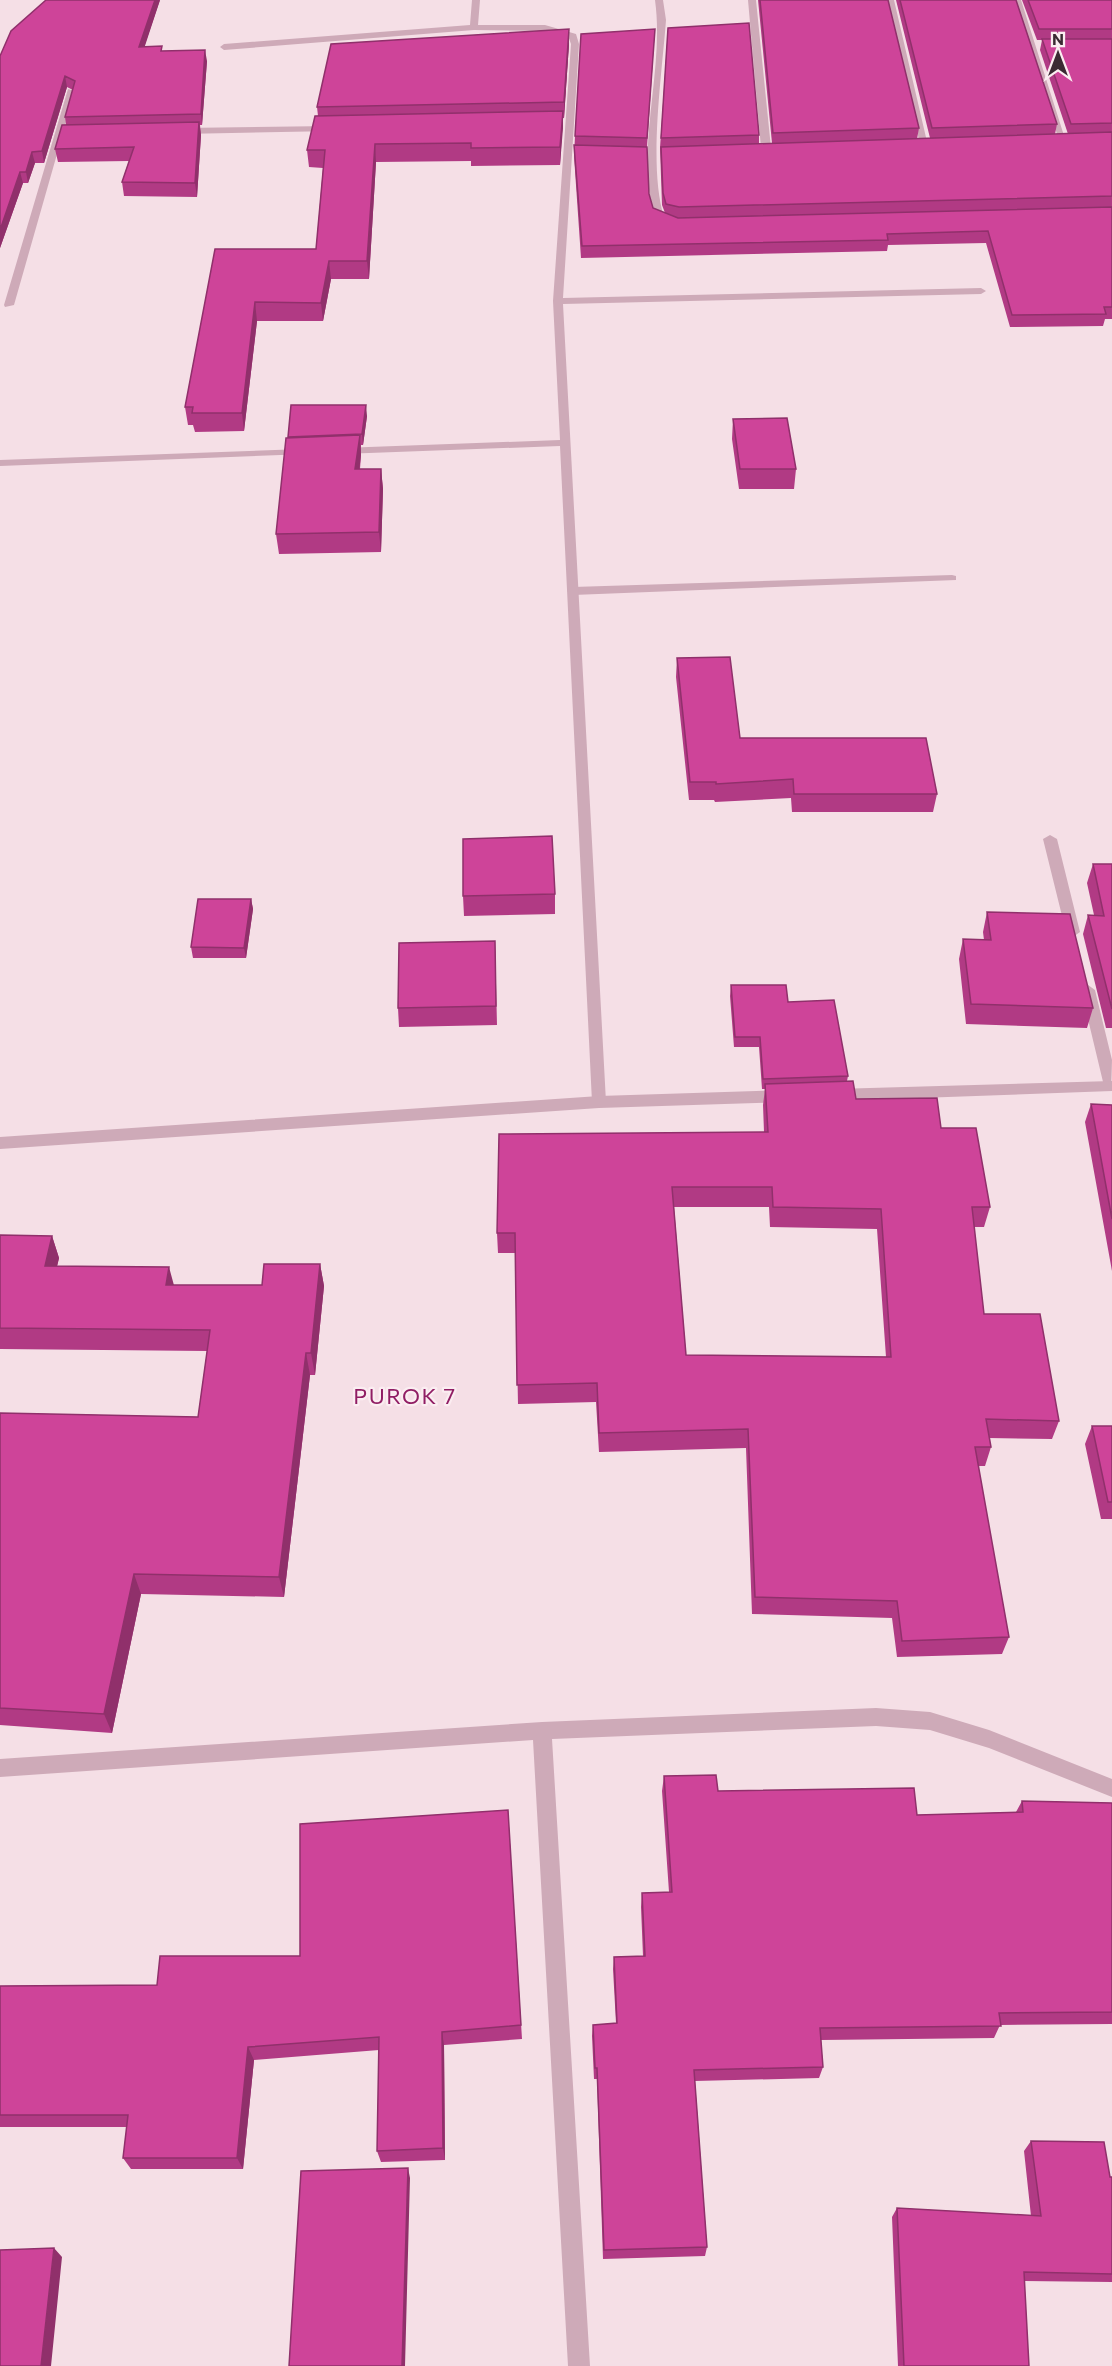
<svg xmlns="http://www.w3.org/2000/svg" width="1112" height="2366" viewBox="0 0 1112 2366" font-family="Commissioner,sans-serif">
<rect width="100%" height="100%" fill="#f5dfe6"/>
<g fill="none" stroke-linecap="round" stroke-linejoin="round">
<path fill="#ceaab8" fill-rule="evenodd" d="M 952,575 L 956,576 L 956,580 L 573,595 L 567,591 L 573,587 Z"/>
<path fill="#ceaab8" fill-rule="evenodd" d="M 472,0 L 480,0 L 478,25 L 545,25 L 576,34 L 579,44 L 563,298 L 981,288 L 986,291 L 981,294 L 563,304 L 606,1102 L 599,1108 L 592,1102 L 560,446 L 342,454 L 337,451 L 342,448 L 560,440 L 553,301 L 571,44 L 568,36 L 545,31 L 474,30 L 224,50 L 220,47 L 224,44 L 470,25 Z
M 655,0 L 663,0 L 666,20 C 662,75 648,166 664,217 L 672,221 L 667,224 L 655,219 C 634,148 665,72 655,0 Z
M 748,0 L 756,0 L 771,148 L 766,151 L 761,148 Z
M 886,0 L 894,0 L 928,146 L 920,144 Z
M 1013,0 L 1021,0 L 1066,142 L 1059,140 Z
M 68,89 L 75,91 L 14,305 L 5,307 L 4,305 Z
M 332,126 L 335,127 L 335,131 L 182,134 L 178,131 L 182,128 Z
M 303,449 L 307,450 L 307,454 L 0,466 L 0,460 Z
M 1050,835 L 1057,839 L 1080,932 L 1073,937 L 1066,932 L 1043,839 Z
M 1088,985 L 1095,990 L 1112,1060 L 1111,1091 L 1104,1086 L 1081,990 Z
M 876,1708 L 930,1712 L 989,1730 L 1112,1779 L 1112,1797 L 989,1748 L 930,1730 L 876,1726 L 552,1739 L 590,2366 L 568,2366 L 533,1740 L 0,1777 L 0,1759 L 542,1722 Z"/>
<path fill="#ceaab8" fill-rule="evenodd" d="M 1112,1081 L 1112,1091 L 835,1101 L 828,1095 L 835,1089 Z
M 784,1090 L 791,1096 L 784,1102 L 599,1108 L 0,1149 L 0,1137 L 599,1096 Z"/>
</g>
<path fill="#b13a84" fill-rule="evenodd" d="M 160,0 L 144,47 L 207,61 L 202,125 L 200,125 L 201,135 L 197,197 L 124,196 L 122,182 L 129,161 L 58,162 L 55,149 L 66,124 L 65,117 L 73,90 L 67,87 L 44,163 L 35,163 L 28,183 L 23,183 L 0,248 L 0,56 Z
M 758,0 L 888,0 L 919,128 L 917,139 L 930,138 L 896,0 L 1016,0 L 1057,124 L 1055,134 L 1068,134 L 1040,50 L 1042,40 L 1037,40 L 1022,0 L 1112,0 L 1112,319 L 1105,319 L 1103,326 L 1010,327 L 986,243 L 888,245 L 887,251 L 581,258 L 574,156 L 575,136 L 655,29 L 647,147 L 649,194 L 653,208 L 665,213 L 662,205 L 660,148 L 668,28 L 759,135 L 759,144 L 772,143 Z
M 569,44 L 564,118 L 563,118 L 560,165 L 471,166 L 471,161 L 376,162 L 369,279 L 331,279 L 323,321 L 257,321 L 244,431 L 195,432 L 193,425 L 188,425 L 185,407 L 215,249 L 316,249 L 323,168 L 309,167 L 307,150 L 318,116 L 317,107 Z
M 291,405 L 367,416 L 363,445 L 361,445 L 361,455 L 360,469 L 381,469 L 383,489 L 381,552 L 279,554 L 276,534 L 288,438 Z
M 733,419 L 796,469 L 794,489 L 739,489 L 732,439 Z
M 677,658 L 740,738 L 937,794 L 933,812 L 792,812 L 791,798 L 715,802 L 714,800 L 689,800 L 676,677 Z
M 1093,864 L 1112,864 L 1112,1028 L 1106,1028 L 1083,934 L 1088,915 L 1094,915 L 1087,883 Z
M 555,894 L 555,914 L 464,916 L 463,896 Z
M 251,899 L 253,909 L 246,958 L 193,958 L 191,947 Z
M 987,912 L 1093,1008 L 1087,1028 L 966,1024 L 959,959 L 963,939 L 984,940 L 983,932 Z
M 495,941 L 497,1025 L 399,1027 L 398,1008 Z
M 731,985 L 788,1002 L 848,1076 L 847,1081 L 856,1099 L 941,1128 L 990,1207 L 984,1227 L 974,1227 L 984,1314 L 1059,1421 L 1052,1439 L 989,1438 L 991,1447 L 985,1466 L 978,1466 L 1009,1637 L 1002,1654 L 897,1657 L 892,1618 L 752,1614 L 746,1448 L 599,1452 L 596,1402 L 518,1404 L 515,1253 L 498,1253 L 497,1233 L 764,1132 L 763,1105 L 765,1089 L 762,1089 L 759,1047 L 734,1047 L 730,996 ZM 674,1207 L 769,1207 L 770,1227 L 877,1229 L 886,1357 L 686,1355 Z
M 1091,1104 L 1112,1105 L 1112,1271 L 1085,1122 Z
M 0,1235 L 52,1236 L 59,1258 L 57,1266 L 174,1285 L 262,1285 L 320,1264 L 324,1286 L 315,1375 L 310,1375 L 284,1597 L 141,1594 L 112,1733 L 0,1725 L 0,1413 L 198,1417 L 207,1351 L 0,1349 Z
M 1092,1426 L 1112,1426 L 1112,1519 L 1101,1519 L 1085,1444 Z
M 664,1776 L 718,1791 L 917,1815 L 1016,1812 L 1022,1801 L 1112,1803 L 1112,2024 L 1000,2025 L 994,2038 L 821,2040 L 823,2067 L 819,2078 L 695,2081 L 707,2247 L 705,2256 L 603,2259 L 597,2079 L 594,2079 L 592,2036 L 593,2025 L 616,2023 L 613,1969 L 614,1957 L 643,1956 L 641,1907 L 642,1893 L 669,1892 L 662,1791 Z
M 508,1810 L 522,2039 L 444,2045 L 445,2160 L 381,2162 L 377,2151 L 379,2050 L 254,2060 L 243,2169 L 131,2169 L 123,2158 L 127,2127 L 0,2127 L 0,1986 L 157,1985 L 300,1956 Z
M 1031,2141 L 1110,2177 L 1112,2177 L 1112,2282 L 1024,2281 L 1029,2366 L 898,2366 L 892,2217 L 897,2208 L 1031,2216 L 1024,2151 Z"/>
<path fill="#90306b" d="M 155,0 L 160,0 L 141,58 L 139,47 Z
M 569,29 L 569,44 L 564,118 L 564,102 Z
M 205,50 L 207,61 L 202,125 L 201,114 Z
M 65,76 L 67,87 L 44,163 L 42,151 Z
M 563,111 L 563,128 L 560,165 L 560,147 Z
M 199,122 L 201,135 L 197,197 L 195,183 Z
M 375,144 L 376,162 L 369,279 L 367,261 Z
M 32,152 L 35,163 L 28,183 L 26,172 Z
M 20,172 L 23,183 L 0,248 L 0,230 Z
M 329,261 L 331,279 L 323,321 L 321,303 Z
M 255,302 L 257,321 L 244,431 L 242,413 Z
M 366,405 L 367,416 L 363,445 L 362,434 Z
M 360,435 L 361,455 L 357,489 L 355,469 Z
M 381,469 L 383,489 L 381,552 L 379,532 Z
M 251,899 L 253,909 L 246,958 L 244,948 Z
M 52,1236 L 59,1258 L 52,1288 L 45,1266 Z
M 320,1264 L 324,1286 L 315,1375 L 311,1353 Z
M 169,1267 L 175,1289 L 166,1285 Z
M 306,1353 L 310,1375 L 284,1597 L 279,1577 Z
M 134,1574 L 141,1594 L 112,1733 L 104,1714 Z
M 442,2032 L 444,2045 L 445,2160 L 443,2148 Z
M 248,2047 L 254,2060 L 243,2169 L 237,2158 Z
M 408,2168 L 410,2178 L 405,2366 L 402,2366 Z
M 54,2248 L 62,2257 L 51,2366 L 41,2366 Z"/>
<path fill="#ce4499" stroke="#90306b" stroke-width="1.5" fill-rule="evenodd" d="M 46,0 L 155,0 L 139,47 L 162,46 L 161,51 L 205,50 L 201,114 L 65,117 L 75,81 L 65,76 L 42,151 L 32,152 L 26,172 L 20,172 L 0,230 L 0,56 L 11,31 Z
M 760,0 L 888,0 L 919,128 L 773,133 Z
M 900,0 L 1016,0 L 1057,124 L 932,128 Z
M 1028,0 L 1112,0 L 1112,29 L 1039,29 Z
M 749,23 L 759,135 L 661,138 L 668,28 Z
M 569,29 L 564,102 L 317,107 L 331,44 Z
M 655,29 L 647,138 L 575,136 L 581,34 Z
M 1042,39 L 1112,39 L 1112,123 L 1071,124 Z
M 563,111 L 560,147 L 471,148 L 471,143 L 375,144 L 367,261 L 329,261 L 321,303 L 255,302 L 242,413 L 192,413 L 193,407 L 185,407 L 215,249 L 316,249 L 325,150 L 307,150 L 315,116 Z
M 199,122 L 195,183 L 122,182 L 134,147 L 55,149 L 62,125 Z
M 1112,132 L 1112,196 L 679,207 L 666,204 L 663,193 L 661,147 Z
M 574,145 L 647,147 L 649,194 L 653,208 L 678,218 L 1112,207 L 1112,307 L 1104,307 L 1106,314 L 1012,315 L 988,231 L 887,234 L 888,240 L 582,246 Z
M 291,405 L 366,405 L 362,434 L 288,437 Z
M 787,418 L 796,469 L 740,469 L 733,419 Z
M 360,435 L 355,469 L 381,469 L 379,532 L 276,534 L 286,438 Z
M 730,657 L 740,738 L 926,738 L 937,794 L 794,794 L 793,779 L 716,784 L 716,782 L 690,782 L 677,658 Z
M 552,836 L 555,894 L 463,896 L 463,839 Z
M 1093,864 L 1112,864 L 1112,1009 L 1088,915 L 1104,916 Z
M 198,899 L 251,899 L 244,948 L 191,947 Z
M 987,912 L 1070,914 L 1093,1008 L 971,1004 L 963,939 L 991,940 Z
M 495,941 L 496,1006 L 398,1008 L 399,943 Z
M 731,985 L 786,985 L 788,1002 L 834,1000 L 848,1076 L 763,1079 L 760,1037 L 735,1037 Z
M 853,1081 L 856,1099 L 937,1098 L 941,1128 L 976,1128 L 990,1207 L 972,1207 L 984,1314 L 1040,1314 L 1059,1421 L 986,1419 L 991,1447 L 975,1447 L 1009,1637 L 902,1641 L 897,1601 L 755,1597 L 748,1429 L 599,1433 L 597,1383 L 517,1385 L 515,1233 L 497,1233 L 499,1134 L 768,1132 L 765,1084 ZM 672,1187 L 772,1187 L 773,1207 L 881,1209 L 891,1357 L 686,1355 Z
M 1091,1104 L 1112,1105 L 1112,1219 Z
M 0,1235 L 52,1236 L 45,1266 L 169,1267 L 166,1285 L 262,1285 L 264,1264 L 320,1264 L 311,1353 L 306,1353 L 279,1577 L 134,1574 L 104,1714 L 0,1708 L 0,1413 L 198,1417 L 210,1330 L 0,1328 Z
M 1092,1426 L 1112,1426 L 1112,1502 L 1108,1502 Z
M 716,1775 L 718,1791 L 914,1788 L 917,1815 L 1023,1812 L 1022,1801 L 1112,1803 L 1112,2012 L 999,2013 L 1001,2026 L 820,2028 L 823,2067 L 694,2070 L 707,2247 L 604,2250 L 597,2068 L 595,2068 L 593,2025 L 617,2023 L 614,1957 L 645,1956 L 642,1893 L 672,1892 L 664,1776 Z
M 508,1810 L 521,2025 L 442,2032 L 443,2148 L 377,2151 L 379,2037 L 248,2047 L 237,2158 L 123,2158 L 128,2115 L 0,2115 L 0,1986 L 157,1985 L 160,1956 L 300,1956 L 300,1824 Z
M 1031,2141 L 1104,2142 L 1110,2177 L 1112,2177 L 1112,2274 L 1024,2272 L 1029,2366 L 904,2366 L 897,2208 L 1041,2216 Z
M 408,2168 L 402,2366 L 289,2366 L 301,2171 Z
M 54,2248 L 41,2366 L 0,2366 L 0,2250 Z"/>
<g text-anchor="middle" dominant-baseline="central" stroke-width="4.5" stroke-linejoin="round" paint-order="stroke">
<g font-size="22" letter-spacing="1.5" fill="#901d64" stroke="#fbedf1">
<text x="405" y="1395">PUROK 7</text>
</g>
</g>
<g transform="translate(1058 54)" stroke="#fbedf1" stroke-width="4.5" paint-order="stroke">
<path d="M0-4.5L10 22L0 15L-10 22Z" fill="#3b2a33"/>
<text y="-9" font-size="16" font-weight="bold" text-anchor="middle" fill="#3b2a33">N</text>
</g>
</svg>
